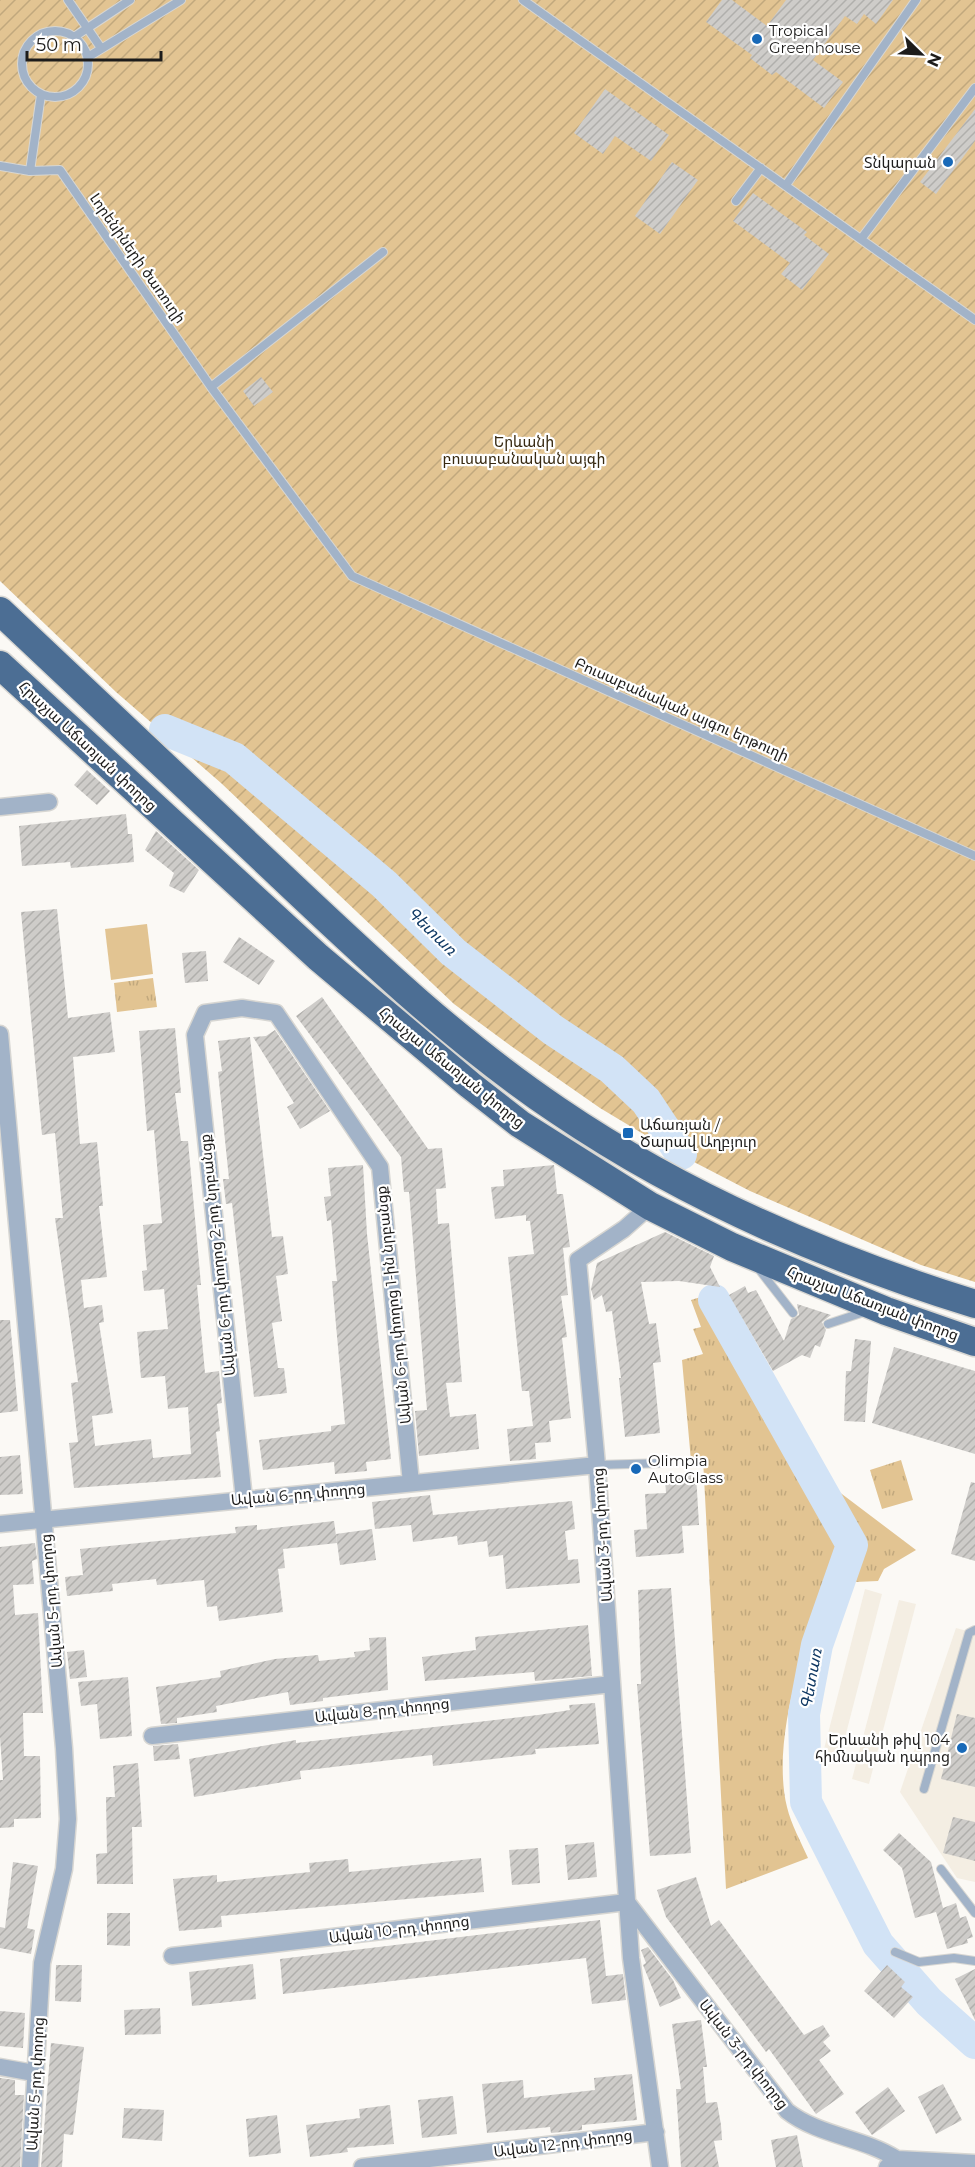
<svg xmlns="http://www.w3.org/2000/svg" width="975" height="2167" viewBox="0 0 975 2167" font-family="Montserrat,'Noto Sans Armenian',sans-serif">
<defs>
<pattern id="park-tufts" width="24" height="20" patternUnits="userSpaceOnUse" patternTransform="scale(1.5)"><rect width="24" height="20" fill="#e2c492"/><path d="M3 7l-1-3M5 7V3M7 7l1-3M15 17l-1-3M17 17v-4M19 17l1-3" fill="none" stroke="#c1a87d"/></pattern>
<pattern id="garden-furrows" width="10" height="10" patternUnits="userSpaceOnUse" patternTransform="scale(1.5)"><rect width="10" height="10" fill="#e2c492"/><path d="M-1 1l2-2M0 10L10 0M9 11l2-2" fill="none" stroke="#c1a87d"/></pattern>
<pattern id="building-hatch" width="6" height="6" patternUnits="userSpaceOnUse" patternTransform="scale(1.5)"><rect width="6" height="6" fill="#ceccc9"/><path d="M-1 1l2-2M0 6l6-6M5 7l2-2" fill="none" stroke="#b0afac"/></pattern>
</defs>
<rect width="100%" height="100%" fill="#fbf9f5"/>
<path fill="#f4eee3" d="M 865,1589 L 882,1594 L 840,1757 L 823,1753 Z
M 899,1600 L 916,1604 L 869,1784 L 852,1779 Z
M 956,1628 L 975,1633 L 975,1882 L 957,1878 L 900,1792 Z"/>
<path fill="url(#park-tufts)" d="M 153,978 L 157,1007 L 117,1012 L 114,983 Z
M 720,1291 L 826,1482 L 916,1550 L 884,1569 L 878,1581 L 831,1583 C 803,1640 771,1743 787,1807 C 791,1824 801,1842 808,1858 L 726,1889 L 703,1459 L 691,1461 L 682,1360 L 703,1354 L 693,1329 L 701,1327 L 691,1300 Z
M 901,1460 L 913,1500 L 882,1509 L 870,1470 Z"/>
<path fill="url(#garden-furrows)" d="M 0,0 L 975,0 L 975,1282 L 921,1265 L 750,1191 L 665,1147 L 600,1108 L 511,1046 L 454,1004 L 221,783 L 116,692 L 0,581 Z"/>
<path fill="#e2c492" d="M 147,924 L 153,974 L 111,980 L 105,929 Z"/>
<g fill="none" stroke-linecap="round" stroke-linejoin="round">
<path stroke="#d2e3f6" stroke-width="32" d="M 165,730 L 234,758 L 384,884 L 453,952 L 553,1030 L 612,1069 L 646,1101 L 681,1154
M 714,1300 L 852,1545 L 817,1645 L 804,1714 L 806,1802 L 878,1944 L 929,2002 L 975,2043"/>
</g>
<path fill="url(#building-hatch)" d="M 722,0 L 732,0 L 767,26 L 786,0 L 893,0 L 876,24 L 864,14 L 857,24 L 845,16 L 813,60 L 843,82 L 824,108 L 776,72 L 772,75 L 750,58 L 752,55 L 706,22 Z
M 605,89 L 669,135 L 651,161 L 615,136 L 603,154 L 574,133 Z
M 975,109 L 975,141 L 936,194 L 920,182 Z
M 672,162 L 698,180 L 660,234 L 635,216 Z
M 753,193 L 807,232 L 804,235 L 829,254 L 802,290 L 781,274 L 790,263 L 733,221 Z
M 261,377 L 273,392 L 254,406 L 243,391 Z
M 87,770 L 110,791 L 97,805 L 74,785 Z
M 126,814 L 128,834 L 132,834 L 134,862 L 71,868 L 70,862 L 22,866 L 19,826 Z
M 156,831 L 199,870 L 184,893 L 169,886 L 174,873 L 145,850 Z
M 57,909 L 68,1018 L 110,1012 L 115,1052 L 73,1057 L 80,1144 L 97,1142 L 103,1206 L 99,1206 L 107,1277 L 81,1280 L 84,1308 L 102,1305 L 104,1322 L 99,1323 L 113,1413 L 92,1416 L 95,1446 L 151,1439 L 153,1458 L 191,1454 L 188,1407 L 168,1409 L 165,1376 L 141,1378 L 137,1332 L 168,1329 L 164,1289 L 144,1291 L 142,1271 L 147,1270 L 143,1225 L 162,1223 L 154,1130 L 147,1131 L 139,1031 L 175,1028 L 181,1093 L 175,1093 L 181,1141 L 188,1141 L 201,1285 L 197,1285 L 205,1373 L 219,1371 L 222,1403 L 217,1404 L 220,1431 L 216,1432 L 221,1477 L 74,1488 L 69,1443 L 78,1442 L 71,1383 L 78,1382 L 55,1218 L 63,1218 L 59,1175 L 55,1133 L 42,1135 L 21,912 Z
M 239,937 L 275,961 L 259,985 L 223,962 Z
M 206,951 L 208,981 L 185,983 L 182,953 Z
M 322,997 L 428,1149 L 442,1148 L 446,1188 L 436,1189 L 438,1224 L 449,1223 L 462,1382 L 446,1383 L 450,1417 L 476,1414 L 479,1449 L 419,1456 L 415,1411 L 427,1410 L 409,1192 L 404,1192 L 401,1157 L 296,1016 Z
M 275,1030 L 330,1111 L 300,1129 L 287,1107 L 294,1103 L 253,1037 L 266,1036 Z
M 250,1037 L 272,1237 L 283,1236 L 288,1274 L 276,1276 L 282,1321 L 272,1323 L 278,1368 L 284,1368 L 287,1393 L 254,1397 L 232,1203 L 226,1204 L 223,1179 L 229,1179 L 218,1072 L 222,1071 L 218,1041 Z
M 363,1165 L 367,1234 L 391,1459 L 366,1462 L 367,1471 L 335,1474 L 334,1462 L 263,1470 L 259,1440 L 331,1431 L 331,1426 L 345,1424 L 332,1281 L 337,1281 L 331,1220 L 327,1221 L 324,1197 L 331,1196 L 328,1168 Z
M 554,1165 L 557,1194 L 563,1194 L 570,1247 L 563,1248 L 568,1295 L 561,1296 L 567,1337 L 562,1338 L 571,1418 L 549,1421 L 551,1442 L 535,1443 L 536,1459 L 510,1461 L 507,1429 L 533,1426 L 529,1391 L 522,1391 L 508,1257 L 534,1254 L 530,1221 L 526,1221 L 526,1215 L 495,1219 L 491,1187 L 504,1186 L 503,1170 Z
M 665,1232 L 714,1256 L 710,1267 L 720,1287 L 679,1281 L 641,1282 L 649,1324 L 656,1323 L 661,1362 L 653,1363 L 660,1433 L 625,1437 L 619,1378 L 621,1378 L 612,1311 L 606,1312 L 602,1295 L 594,1300 L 591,1289 L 597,1263 Z
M 745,1286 L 748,1293 L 756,1290 L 784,1341 L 791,1319 L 799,1315 L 797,1304 L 831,1315 L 822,1322 L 826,1330 L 820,1347 L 815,1345 L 810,1358 L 802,1355 L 773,1371 L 729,1295 Z
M 0,1320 L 10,1320 L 18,1411 L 0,1413 Z
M 855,1339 L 871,1341 L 865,1422 L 844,1421 L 846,1371 L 851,1371 Z
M 894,1347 L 975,1371 L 975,1454 L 872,1423 Z
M 20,1455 L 23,1494 L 0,1495 L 0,1457 Z
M 696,1474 L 699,1525 L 682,1526 L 684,1553 L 636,1557 L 634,1530 L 647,1529 L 645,1494 L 666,1493 L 665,1477 Z
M 971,1482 L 975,1483 L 975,1561 L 951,1554 Z
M 430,1495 L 433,1515 L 572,1501 L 575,1529 L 565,1531 L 568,1560 L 578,1559 L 580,1583 L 506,1589 L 503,1555 L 489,1557 L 487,1541 L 458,1545 L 457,1536 L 413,1542 L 411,1525 L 375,1529 L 372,1502 Z
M 334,1521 L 337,1543 L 283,1549 L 285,1568 L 278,1569 L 283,1612 L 219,1621 L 217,1606 L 207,1607 L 204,1580 L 157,1585 L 156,1579 L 112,1584 L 113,1591 L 67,1596 L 65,1577 L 83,1575 L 80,1549 L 236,1533 L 235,1527 L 257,1525 L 257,1530 Z
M 372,1529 L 376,1560 L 340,1565 L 336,1534 Z
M 35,1543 L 37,1559 L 32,1561 L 34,1584 L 13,1585 L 15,1615 L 38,1613 L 43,1713 L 23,1713 L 24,1756 L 40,1756 L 41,1818 L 14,1819 L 14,1827 L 0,1828 L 0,1780 L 3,1780 L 0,1737 L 0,1547 Z
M 671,1588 L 691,1853 L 650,1856 L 637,1684 L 641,1684 L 638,1590 Z
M 588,1625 L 592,1676 L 535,1681 L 534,1672 L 425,1681 L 422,1657 L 476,1650 L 475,1637 Z
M 386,1637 L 388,1690 L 323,1698 L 323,1701 L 290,1705 L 288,1692 L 216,1706 L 217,1712 L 177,1718 L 177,1723 L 161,1724 L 156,1687 L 221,1677 L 220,1671 L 275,1659 L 318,1655 L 319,1661 L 355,1657 L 354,1652 L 370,1650 L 369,1638 Z
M 84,1650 L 87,1677 L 70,1679 L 67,1652 Z
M 128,1677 L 132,1736 L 100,1739 L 97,1704 L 81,1706 L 78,1682 Z
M 595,1703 L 599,1744 L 535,1749 L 536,1754 L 433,1766 L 432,1755 L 300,1771 L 301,1779 L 194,1797 L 189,1759 L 296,1740 L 296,1743 L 538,1715 L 570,1710 L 569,1705 Z
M 957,1714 L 975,1718 L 975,1787 L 941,1779 Z
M 178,1744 L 180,1759 L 154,1761 L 153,1746 Z
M 138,1763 L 142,1827 L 132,1827 L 133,1884 L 97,1884 L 96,1854 L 107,1853 L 106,1797 L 115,1797 L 113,1766 Z
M 953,1817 L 975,1822 L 975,1861 L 943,1853 Z
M 899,1833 L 931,1862 L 943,1908 L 956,1903 L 960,1918 L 966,1916 L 973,1937 L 967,1939 L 968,1943 L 947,1949 L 936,1912 L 915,1918 L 902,1868 L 883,1850 Z
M 594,1842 L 597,1877 L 568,1880 L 565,1845 Z
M 538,1848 L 540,1883 L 512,1885 L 509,1850 Z
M 481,1858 L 484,1892 L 221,1916 L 222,1927 L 179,1931 L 173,1879 L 217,1875 L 217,1882 L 310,1872 L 309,1863 L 348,1859 L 349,1872 Z
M 13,1862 L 38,1866 L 27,1928 L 35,1930 L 31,1954 L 0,1948 L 0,1927 L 5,1928 Z
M 696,1877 L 711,1926 L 719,1920 L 804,2035 L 823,2025 L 830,2036 L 823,2042 L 831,2051 L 819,2060 L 844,2094 L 816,2114 L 769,2049 L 766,2052 L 666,1917 L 657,1890 Z
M 107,1913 L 130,1913 L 130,1946 L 107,1945 Z
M 600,1920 L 606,1976 L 623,1974 L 626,2000 L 592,2004 L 586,1958 L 283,1994 L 280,1959 Z
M 648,1947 L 673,1980 L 681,1998 L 660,2007 L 643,1965 L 646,1963 L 641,1950 Z
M 253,1964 L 256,1999 L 192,2006 L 189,1972 Z
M 56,1965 L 82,1965 L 81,2002 L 55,2001 Z
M 887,1965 L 905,1982 L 901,1987 L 913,1997 L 894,2018 L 864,1991 Z
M 975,1969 L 975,2020 L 955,1979 Z
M 160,2008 L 161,2034 L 125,2035 L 124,2010 Z
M 0,2011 L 25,2013 L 23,2048 L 0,2046 Z
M 701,2020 L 707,2067 L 703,2067 L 706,2103 L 717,2102 L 721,2125 L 722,2140 L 714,2141 L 719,2167 L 681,2167 L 676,2089 L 681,2089 L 672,2024 Z
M 51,2043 L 84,2047 L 73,2135 L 64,2134 L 62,2167 L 41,2167 Z
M 632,2074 L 637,2120 L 582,2125 L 582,2130 L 551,2133 L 550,2127 L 487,2133 L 482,2084 L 523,2080 L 524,2098 L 595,2090 L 594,2078 Z
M 0,2078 L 15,2080 L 15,2095 L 24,2095 L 20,2167 L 0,2167 Z
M 943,2084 L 962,2120 L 936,2134 L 918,2097 Z
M 888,2087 L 905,2111 L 872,2135 L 855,2112 Z
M 453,2096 L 457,2134 L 422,2138 L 418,2100 Z
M 390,2105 L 394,2144 L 347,2148 L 348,2152 L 310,2157 L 306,2125 L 360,2118 L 359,2109 Z
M 124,2108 L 164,2110 L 162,2141 L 122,2138 Z
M 277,2115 L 281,2153 L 249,2157 L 246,2119 Z
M 797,2135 L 803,2167 L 776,2167 L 771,2140 Z"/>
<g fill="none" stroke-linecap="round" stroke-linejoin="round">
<defs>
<path id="service" d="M 68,0 L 101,48
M 523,0 L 975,320
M22 64a33 33 0 1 1 66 0a33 33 0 1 1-66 0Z
M 74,37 L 130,0
M 88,57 L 181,0
M 0,166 L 30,171 L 41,95
M 30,171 L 60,170 L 211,387 L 352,576 L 975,856
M 786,185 L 916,0
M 736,201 L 761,168
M 861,239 L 975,88
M 211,387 L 383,252
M 758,1268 L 793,1313
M 828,1324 L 864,1312
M 597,1465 L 664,1463
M 924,1789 L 969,1633 L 975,1630
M 941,1869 L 975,1913
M 895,1952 L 919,1962 L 954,1958 L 975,1961"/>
<path id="minor" d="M 0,807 L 49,802
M 0,1034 L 64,1748 L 68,1819 L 64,1869 L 42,1963 L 30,2167
M 650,1206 L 624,1229 L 578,1260 L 597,1465 L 631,1958 L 660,2167
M 244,1499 L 195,1035 L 205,1013 L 242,1008 L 276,1013 L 380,1167 L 411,1483
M 0,1524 L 597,1465
M 152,1736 L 612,1684
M 172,1956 L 627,1902 L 787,2111 C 819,2136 862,2137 897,2159
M 0,2067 L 34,2073
M 362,2167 L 656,2132
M 887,2167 L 897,2159 L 975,2163"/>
<path id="trunk" d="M 0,611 C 93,698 186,786 279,874 C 367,957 456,1042 557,1110 C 683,1196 830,1259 975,1304
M 0,665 L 318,957 L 470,1085 L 520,1124 L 650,1206 L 732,1247 L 886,1311 L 975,1342"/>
</defs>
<use href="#service" stroke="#d7d6d2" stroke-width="10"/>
<use href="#minor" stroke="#d7d6d2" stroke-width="19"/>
<use href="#trunk" stroke="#d7d6d2" stroke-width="31"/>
<use href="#service" stroke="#a2b3c8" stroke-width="8"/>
<use href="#minor" stroke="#a2b3c8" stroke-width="16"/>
<use href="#trunk" stroke="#4c6e94" stroke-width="28"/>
</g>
<g fill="#1869b8" stroke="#fff" stroke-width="2">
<circle cx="757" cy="39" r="6"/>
<circle cx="948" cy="162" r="6"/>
<rect x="622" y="1127" width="12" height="12" rx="3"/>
<circle cx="636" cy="1469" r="6"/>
<circle cx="962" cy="1748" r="6"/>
</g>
<g text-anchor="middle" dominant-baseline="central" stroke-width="4.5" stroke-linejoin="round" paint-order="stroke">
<g font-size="15" fill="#1d1c1b" stroke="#fff" text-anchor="start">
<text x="769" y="30">Tropical<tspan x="769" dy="17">Greenhouse</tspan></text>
<text x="936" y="162" text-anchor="end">Տնկարան</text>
<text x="640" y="1124">Աճառյան /<tspan x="640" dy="17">Ծարավ Աղբյուր</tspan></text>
<text x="648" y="1460">Olimpia<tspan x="648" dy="17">AutoGlass</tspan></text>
<text x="950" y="1739" text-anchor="end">Երևանի թիվ 104<tspan x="950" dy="17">հիմնական դպրոց</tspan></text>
</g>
<g font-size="15" fill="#1d1c1b" stroke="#fff">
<text transform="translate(138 258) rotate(55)">Լորենիների ծառուղի</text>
<text transform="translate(682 709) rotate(24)">Բուսաբանական այգու երթուղի</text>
<text transform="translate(88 746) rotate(43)">Հրաչյա Աճառյան փողոց</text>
<text transform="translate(452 1067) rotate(39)">Հրաչյա Աճառյան փողոց</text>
<text transform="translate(217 1255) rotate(-96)">Ավան 6-րդ փողոց 2-րդ նրբանցք</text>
<text transform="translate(873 1303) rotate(21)">Հրաչյա Աճառյան փողոց</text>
<text transform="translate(393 1305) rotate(-96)">Ավան 6-րդ փողոց 1-ին նրբանցք</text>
<text transform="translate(298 1494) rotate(-5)">Ավան 6-րդ փողոց</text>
<text transform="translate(602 1535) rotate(-94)">Ավան 3-րդ փողոց</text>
<text transform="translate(51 1601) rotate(-95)">Ավան 5-րդ փողոց</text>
<text transform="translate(382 1710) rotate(-6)">Ավան 8-րդ փողոց</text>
<text transform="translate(399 1929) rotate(-7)">Ավան 10-րդ փողոց</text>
<text transform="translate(744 2054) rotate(52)">Ավան 3-րդ փողոց</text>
<text transform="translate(35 2084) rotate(-87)">Ավան 5-րդ փողոց</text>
<text transform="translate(563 2143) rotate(-7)">Ավան 12-րդ փողոց</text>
</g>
<g font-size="15" fill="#372911" stroke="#fff">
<text x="524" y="441">Երևանի<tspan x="524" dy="17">բուսաբանական այգի</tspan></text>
</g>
<g font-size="16" font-style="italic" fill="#103964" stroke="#fff">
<text transform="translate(432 931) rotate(44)">Գետառ</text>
<text transform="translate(811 1679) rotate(-80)">Գետառ</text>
</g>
</g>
<g transform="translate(921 54) rotate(114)" stroke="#ffffff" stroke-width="4.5" paint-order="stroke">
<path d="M0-4.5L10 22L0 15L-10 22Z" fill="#1d1c1b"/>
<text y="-9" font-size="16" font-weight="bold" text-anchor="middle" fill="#1d1c1b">N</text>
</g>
<path d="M27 51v9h134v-9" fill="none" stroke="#1d1c1b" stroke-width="3"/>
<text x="36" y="51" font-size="18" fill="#1d1c1b" stroke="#ffffff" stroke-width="4.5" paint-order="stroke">50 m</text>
</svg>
